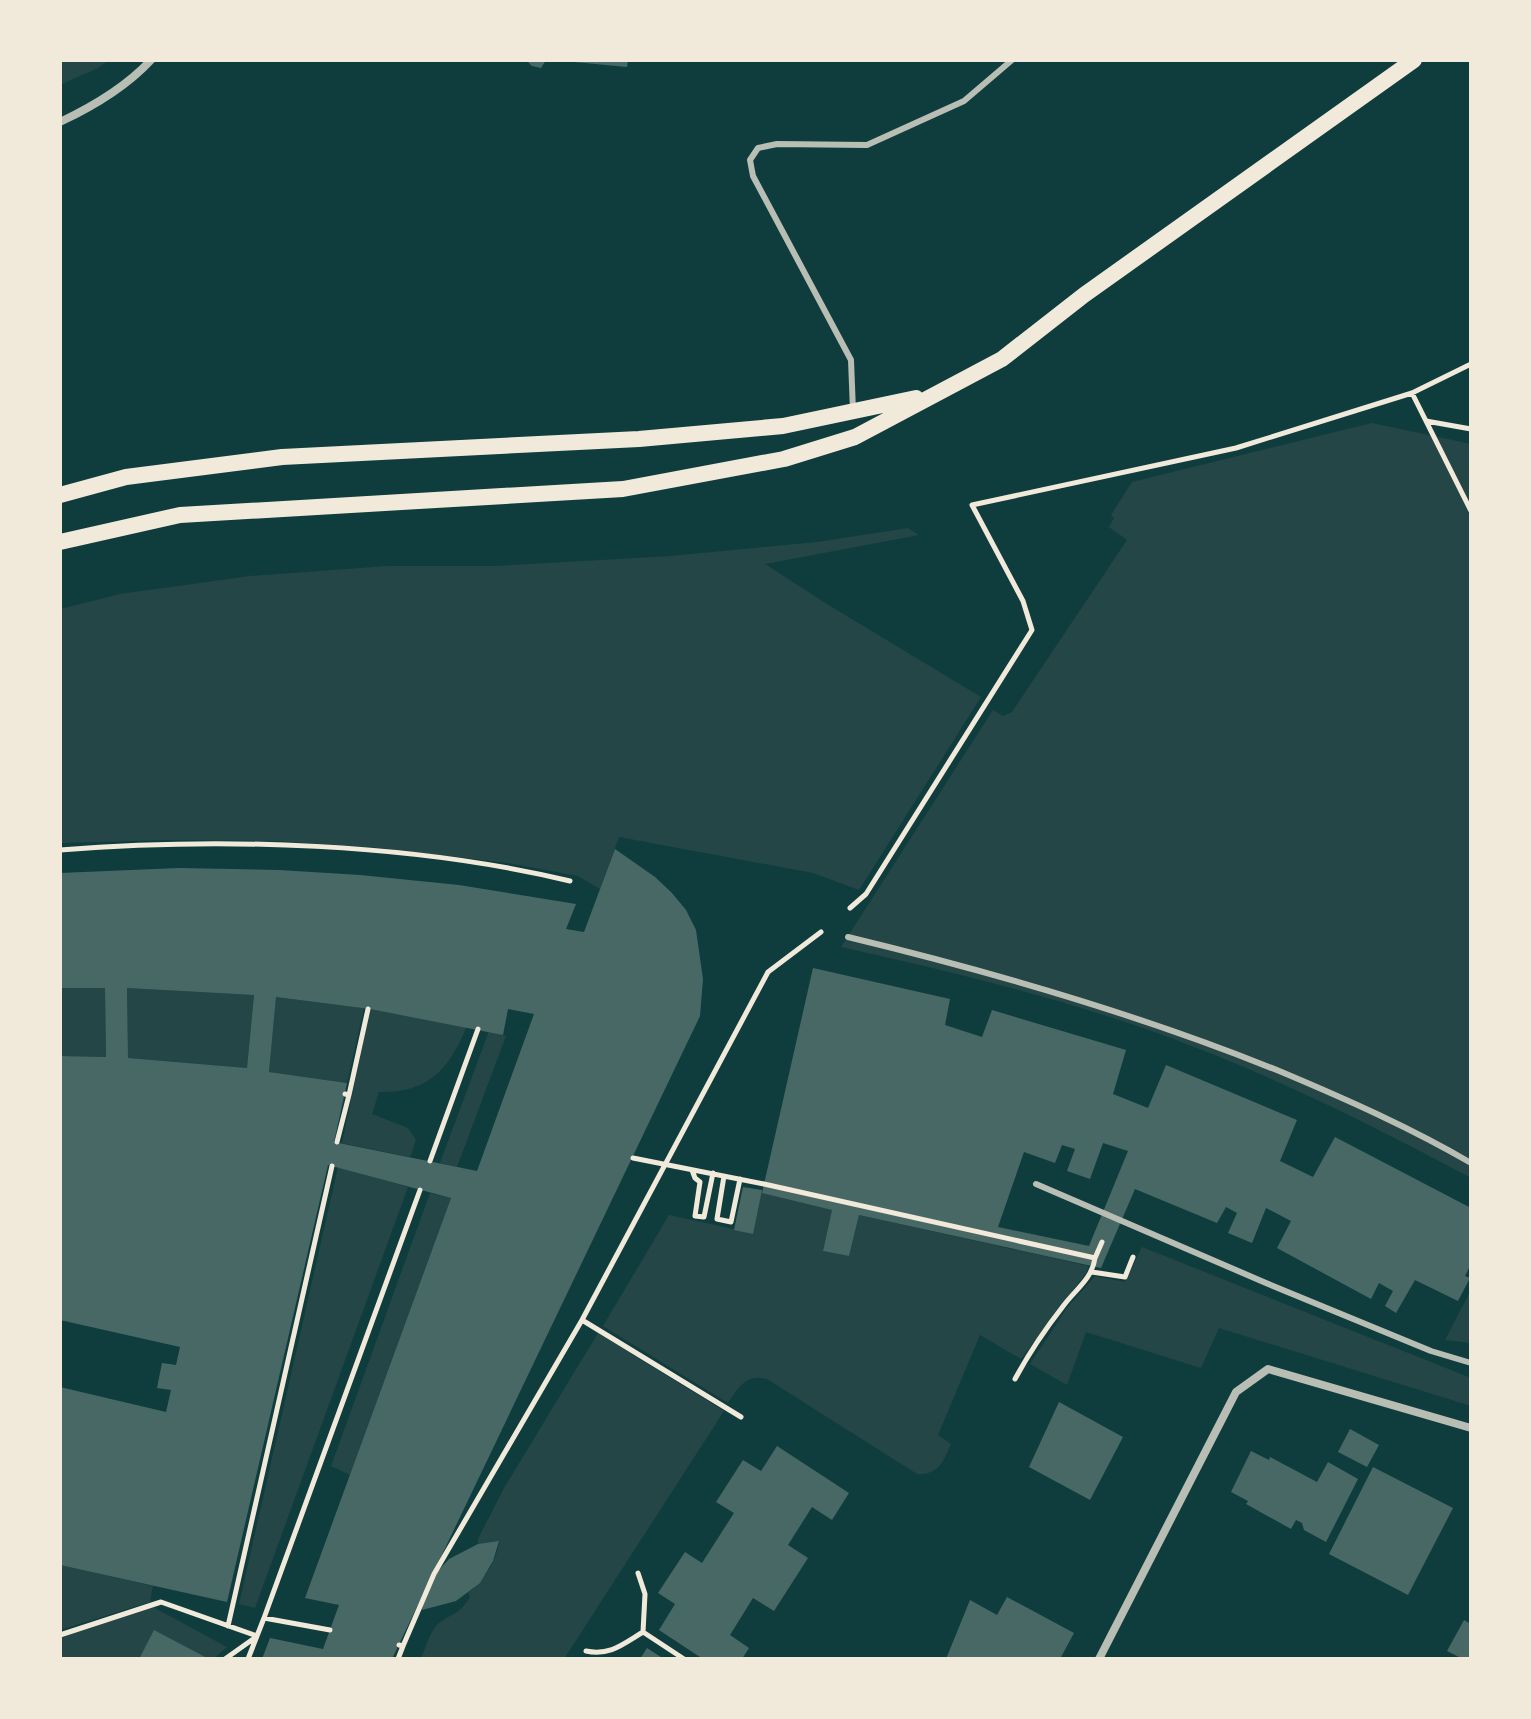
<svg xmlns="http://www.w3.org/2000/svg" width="1531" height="1719" viewBox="0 0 1531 1719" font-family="Helvetica,sans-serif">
<rect width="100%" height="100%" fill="#0f3d3e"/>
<path fill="#244646" d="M 60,60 L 109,60 L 98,68 L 60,85 Z
M 1372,423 L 1471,444 L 1471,1178 C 1371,1124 1269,1074 1163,1035 C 1058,997 949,971 841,947 L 993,710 L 1003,716 L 1012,712 L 1127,540 L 1109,527 L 1114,518 L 1111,515 L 1132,482 Z
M 908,528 L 919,535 L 765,564 L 827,604 L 981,697 L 859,890 L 813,873 L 619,837 L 600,889 L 578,876 L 508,863 L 380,848 L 276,841 L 171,840 L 60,843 L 60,609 L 120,594 L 250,576 L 388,566 L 497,566 L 671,556 L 817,542 Z
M 60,988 L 105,988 L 106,1057 L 60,1056 Z
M 127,988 L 254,995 L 247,1068 L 128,1058 Z
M 276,997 L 364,1008 L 347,1083 L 269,1072 Z
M 370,1009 L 467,1026 C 449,1070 428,1093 379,1092 L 372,1114 L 408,1128 L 416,1140 L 410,1157 L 342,1143 Z
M 489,1031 L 506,1036 L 457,1167 L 440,1163 Z
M 338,1167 L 408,1187 L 255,1608 L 239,1604 Z
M 761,1192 L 832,1210 L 823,1251 L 849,1256 L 859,1215 L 1088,1266 L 1087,1272 L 1021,1359 L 980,1335 L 938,1435 L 951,1444 C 943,1462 939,1475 917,1474 L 767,1379 C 746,1373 738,1388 728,1403 L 603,1326 L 669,1215 L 752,1233 Z
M 430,1193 L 451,1198 L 350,1475 L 331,1466 Z
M 1142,1247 L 1471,1378 L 1471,1406 L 1219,1328 L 1201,1368 L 1086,1332 L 1067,1385 L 1030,1364 L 1067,1308 L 1095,1276 L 1125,1282 Z
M 1471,1290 L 1471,1343 L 1445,1340 Z
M 598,1333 L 724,1411 L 564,1659 L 421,1659 C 425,1649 431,1629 439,1623 C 454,1612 459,1615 470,1597 L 468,1593 C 484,1579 496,1563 499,1542 L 478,1544 L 478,1539 L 504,1488 Z
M 60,1565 L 153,1586 L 150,1602 L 60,1630 Z
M 153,1607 L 227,1647 L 213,1659 L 208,1659 L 154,1631 L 139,1659 L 60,1659 L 60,1638 Z"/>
<path fill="#486865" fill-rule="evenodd" d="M 526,60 L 546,60 L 541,68 L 532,66 Z
M 574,60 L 628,60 L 627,67 L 574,62 Z
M 615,849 L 655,877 L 672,893 L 686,910 L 696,930 L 703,979 L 700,1016 L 392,1659 L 262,1659 L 270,1638 L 323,1649 L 339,1605 L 305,1598 L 451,1198 L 328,1165 L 227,1602 L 60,1565 L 60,1387 L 166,1412 L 171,1390 L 157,1388 L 162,1363 L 176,1365 L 180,1347 L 60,1320 L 60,1056 L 106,1057 L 105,988 L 60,988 L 60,873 L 179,868 L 279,870 L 360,875 L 459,885 L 576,904 L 566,929 L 584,932 ZM 127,988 L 254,995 L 247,1068 L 128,1058 ZM 276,997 L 370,1009 L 503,1035 L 508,1009 L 534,1014 L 477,1171 L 334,1142 L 347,1083 L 269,1072 Z
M 813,968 L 950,999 L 945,1025 L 982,1037 L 992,1010 L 1126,1050 L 1113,1094 L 1148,1108 L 1166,1065 L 1297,1120 L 1280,1161 L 1313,1177 L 1335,1137 L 1471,1208 L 1471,1264 L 1465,1276 L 1470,1278 L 1458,1301 L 1415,1280 L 1396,1313 L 1385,1306 L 1393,1291 L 1379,1283 L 1371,1299 L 1277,1248 L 1291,1221 L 1266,1208 L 1252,1243 L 1228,1233 L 1237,1213 L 1226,1207 L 1217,1223 L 1135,1189 L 1101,1268 L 859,1215 L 849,1256 L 823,1251 L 832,1210 L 762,1193 ZM 1103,1143 L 1128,1151 L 1089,1246 L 998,1227 L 1024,1152 L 1055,1163 L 1062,1145 L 1075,1149 L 1067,1171 L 1090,1179 Z
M 743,1187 L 762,1190 L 753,1234 L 734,1230 Z
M 1059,1402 L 1123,1437 L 1090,1500 L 1029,1467 Z
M 1350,1429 L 1379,1445 L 1367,1467 L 1338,1452 Z
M 777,1446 L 849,1493 L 832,1520 L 812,1507 L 788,1545 L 808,1558 L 774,1611 L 753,1598 L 730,1635 L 749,1648 L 742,1659 L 703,1659 L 659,1630 L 675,1604 L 658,1593 L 685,1552 L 702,1563 L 734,1513 L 716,1502 L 743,1460 L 761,1471 Z
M 1251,1451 L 1269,1460 L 1270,1457 L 1317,1482 L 1328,1462 L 1358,1479 L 1326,1542 L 1304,1530 L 1302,1523 L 1296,1520 L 1291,1529 L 1246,1504 L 1248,1501 L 1231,1492 Z
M 1373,1467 L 1453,1508 L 1408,1595 L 1329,1554 Z
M 499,1541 L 493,1561 L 480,1583 L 456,1601 L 422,1610 L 423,1600 L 438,1571 L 449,1559 L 478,1544 Z
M 1007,1597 L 1074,1633 L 1060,1659 L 946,1659 L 970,1600 L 997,1615 Z
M 1464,1620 L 1471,1624 L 1471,1659 L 1463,1659 L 1447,1651 Z
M 154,1630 L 209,1659 L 139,1659 Z
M 647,1648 L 664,1659 L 640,1659 Z"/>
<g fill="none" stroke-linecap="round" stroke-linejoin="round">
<path stroke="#f1e9da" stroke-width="5" d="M 1412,393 L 1471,511
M 1426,421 L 1471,429
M 60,850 C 222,837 412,843 570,881
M 850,908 L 866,894 L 1032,630 L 1023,601 L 972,505 L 1236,448 L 1412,393 L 1471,364
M 349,1095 L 368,1009
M 337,1142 L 349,1095 L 345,1094
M 633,1158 L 764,1184 L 1095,1258 L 1102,1242
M 430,1161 L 478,1029
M 692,1170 L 695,1178 L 700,1182 L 695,1216 L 704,1217 L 713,1173
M 724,1176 L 717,1219 L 731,1222 L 740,1179
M 1092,1272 L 1125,1277 L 1133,1257
M 1015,1379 C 1029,1353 1046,1328 1064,1305 C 1076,1289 1092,1279 1095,1258
M 741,1417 L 582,1320 L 768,972 L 821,932
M 638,1573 L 645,1594 L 643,1632
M 264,1618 L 420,1190
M 228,1626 L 332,1166
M 643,1632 L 684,1659
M 60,1635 L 161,1602 L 257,1636
M 399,1645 L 403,1646 L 434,1574 L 582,1320
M 586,1651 C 610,1656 623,1644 643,1632
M 225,1659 L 256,1637
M 248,1659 L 264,1618 L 330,1630
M 398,1659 L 403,1646"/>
<path stroke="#b8beb3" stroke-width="6" d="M 853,411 L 851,360 L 753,176 L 750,160 L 758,148 L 777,144 L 867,145 L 964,101 L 1012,60
M 848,937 C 997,973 1142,1015 1284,1073 C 1348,1100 1411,1128 1471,1163
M 1036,1184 L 1266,1283 L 1431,1351 L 1471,1363"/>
<path stroke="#b8beb3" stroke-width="8" d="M 60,122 C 94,106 126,87 151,60
M 1099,1659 L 1236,1392 L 1268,1369 L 1471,1428"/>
<path stroke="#f1e9da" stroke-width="16" d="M 60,495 L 126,477 L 282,457 L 639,439 L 783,426 L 916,398
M 60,542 L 180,515 L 623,489 L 784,459 L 855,437 L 1002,359 L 1084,295 L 1414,60"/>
</g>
<rect width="1531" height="1719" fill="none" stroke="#f1e9da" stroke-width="124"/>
</svg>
